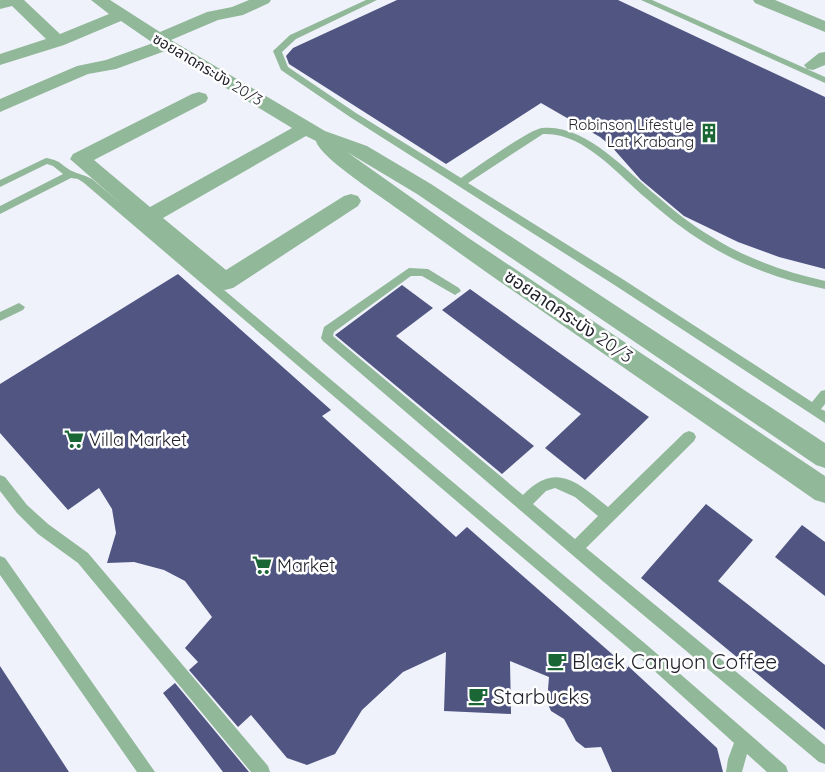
<svg xmlns="http://www.w3.org/2000/svg" width="825" height="772" viewBox="0 0 825 772" font-family="Quicksand,'Noto Sans Thai',sans-serif">
<rect width="100%" height="100%" fill="#f0f2fb"/>
<path fill="#505582" d="M 397,0 L 618,0 L 825,97 L 825,269 L 779,257 L 738,242 L 684,216 L 641,180 L 611,146 L 600,137 L 541,103 L 446,164 L 289,64 L 286,56 L 293,48 Z
M 178,274 L 331,410 L 322,416 L 456,537 L 467,527 L 628,668 L 628,666 L 717,748 L 723,772 L 612,772 L 601,747 L 585,748 L 576,741 L 564,719 L 551,711 L 547,702 L 549,677 L 510,661 L 511,714 L 444,711 L 446,652 L 403,672 L 362,710 L 335,754 L 307,765 L 287,758 L 251,715 L 238,727 L 189,670 L 198,662 L 185,648 L 212,617 L 185,581 L 164,570 L 134,562 L 107,563 L 116,533 L 112,509 L 99,488 L 68,510 L 0,433 L 0,384 Z
M 402,285 L 433,308 L 396,336 L 534,446 L 502,474 L 335,335 Z
M 470,289 L 649,417 L 585,480 L 545,448 L 581,414 L 442,310 Z
M 706,504 L 753,540 L 718,581 L 825,665 L 825,730 L 641,578 Z
M 802,525 L 825,542 L 825,596 L 775,557 Z
M 0,666 L 69,772 L 0,772 Z
M 175,683 L 249,772 L 223,772 L 163,693 Z"/>
<g fill="none" stroke-linecap="round" stroke-linejoin="round">
<path fill="#92b89a" fill-rule="evenodd" d="M 366,0 L 377,0 L 296,39 L 282,52 L 288,67 L 356,113 L 461,178 C 474,169 530,129 542,128 C 584,123 627,171 657,196 C 674,211 692,225 712,237 C 747,259 785,272 825,281 L 825,289 C 782,280 742,266 705,243 C 684,230 665,215 647,199 C 618,175 584,132 543,134 L 468,183 L 624,280 L 812,402 L 821,391 L 825,390 L 825,404 L 821,409 L 825,411 L 825,423 L 616,286 L 350,117 L 281,70 L 273,51 L 290,35 Z
M 641,0 L 652,0 L 825,77 L 825,83 Z
M 46,158 C 63,161 60,165 72,171 C 78,174 85,175 92,179 L 648,646 L 786,766 L 788,772 L 767,772 L 747,754 L 742,772 L 726,772 L 728,759 L 734,743 L 638,656 L 84,183 L 78,179 L 71,178 L 0,214 L 0,206 L 63,174 L 53,166 L 47,164 L 0,187 L 0,180 Z
M 409,268 L 428,269 L 459,288 L 461,291 L 455,295 L 422,276 L 411,276 L 334,332 L 333,336 L 523,495 C 556,461 577,482 608,507 L 684,433 L 689,431 L 694,433 L 696,437 L 694,441 L 586,548 L 825,745 L 825,764 L 819,762 L 605,583 L 323,341 L 321,338 L 324,327 ZM 555,488 L 575,497 L 598,516 L 575,539 L 533,504 L 546,491 Z
M 19,303 L 25,307 L 23,310 L 0,321 L 0,312 Z
M 0,475 L 5,477 L 27,505 L 48,524 L 88,553 L 268,766 L 270,772 L 251,772 L 78,563 L 38,534 L 17,513 L 0,491 Z
M 0,556 L 5,558 L 155,772 L 137,772 L 0,575 Z"/>
<path fill="#92b89a" fill-rule="evenodd" d="M 0,0 L 24,0 L 60,34 L 109,14 L 91,0 L 110,0 L 160,32 L 207,12 L 232,7 L 249,0 L 271,0 L 269,3 L 243,15 L 218,20 L 171,40 L 325,131 L 367,146 L 431,184 L 825,443 L 825,468 L 816,465 L 417,194 L 347,152 L 467,237 L 825,476 L 825,503 L 815,500 C 677,404 538,310 402,212 C 385,199 320,158 316,141 L 306,136 L 163,218 L 226,270 L 344,196 L 351,194 L 358,196 L 361,201 L 358,206 L 233,288 L 225,290 L 217,288 L 70,159 L 73,154 L 192,94 L 199,92 L 206,94 L 208,98 L 206,102 L 94,160 L 150,207 L 292,128 L 165,51 L 116,69 L 88,74 L 0,112 L 0,99 L 77,66 L 106,60 L 153,43 L 121,21 L 64,45 L 0,65 L 0,54 L 46,39 L 12,6 L 0,9 Z
M 753,0 L 775,0 L 825,21 L 825,32 L 755,3 Z
M 825,52 L 825,65 L 813,70 L 807,69 L 804,65 L 819,53 Z"/>
</g>
<defs>
<symbol id="building-bare" viewBox="-9 -9 18 18"><path d="M-4-6H4V6H1V3H-1V6H-4ZM-2.5-4.3h1.7v1.8h-1.7ZM.8-4.3h1.7v1.8H.8ZM-2.5-1h1.7V.8h-1.7ZM.8-1h1.7V.8H.8Z" fill="#1a6635" stroke="#fff" stroke-width="2.5" paint-order="stroke"/></symbol>
<symbol id="supermarket-bare" viewBox="-9 -9 18 18"><path d="M-6-5.5h2.5l.6 2H6L4.5 2H-2.5L-4.4-4H-6ZM-1.5 3.2a1.3 1.3 0 1 0 .1 0ZM3 3.2a1.3 1.3 0 1 0 .1 0Z" fill="#1a6635" stroke="#fff" stroke-width="2.5" paint-order="stroke"/></symbol>
<symbol id="cafe-bare" viewBox="-9 -9 18 18"><path d="M-5.5-4.5H6V0H3Q3 3.5 0 3.5H-2.5Q-5.5 3.5-5.5 0ZM3-3.2v2h1.7v-2ZM-6 4.5H4V6H-6Z" fill="#1a6635" stroke="#fff" stroke-width="2.5" paint-order="stroke"/></symbol>
</defs>
<g fill-rule="evenodd">
<use href="#building-bare" x="695" y="119" width="28" height="28"/>
<use href="#supermarket-bare" x="60" y="425" width="28" height="28"/>
<use href="#supermarket-bare" x="248" y="551" width="28" height="28"/>
<use href="#cafe-bare" x="543" y="647" width="28" height="28"/>
<use href="#cafe-bare" x="464" y="682" width="28" height="28"/>
</g>
<g text-anchor="middle" dominant-baseline="central" stroke-width="5" stroke-linejoin="round" paint-order="stroke">
<g font-size="15" fill="#21222b" stroke="#fff">
<text transform="translate(208 69) rotate(31)">ซอยลาดกระบัง 20/3</text>
</g>
<g font-size="15" fill="#21222b" stroke="#fff" text-anchor="end">
<text x="694" y="124">Robinson Lifestyle<tspan x="694" dy="17">Lat Krabang</tspan></text>
</g>
<g font-size="18" fill="#21222b" stroke="#fff">
<text transform="translate(569 316) rotate(34)">ซอยลาดกระบัง 20/3</text>
</g>
<g font-size="18" fill="#21222b" stroke="#fff" text-anchor="start">
<text x="89" y="439">Villa Market</text>
<text x="277" y="565">Market</text>
</g>
<g font-size="21" fill="#21222b" stroke="#fff" text-anchor="start">
<text x="572" y="661">Black Canyon Coffee</text>
<text x="493" y="696">Starbucks</text>
</g>
</g>
</svg>
